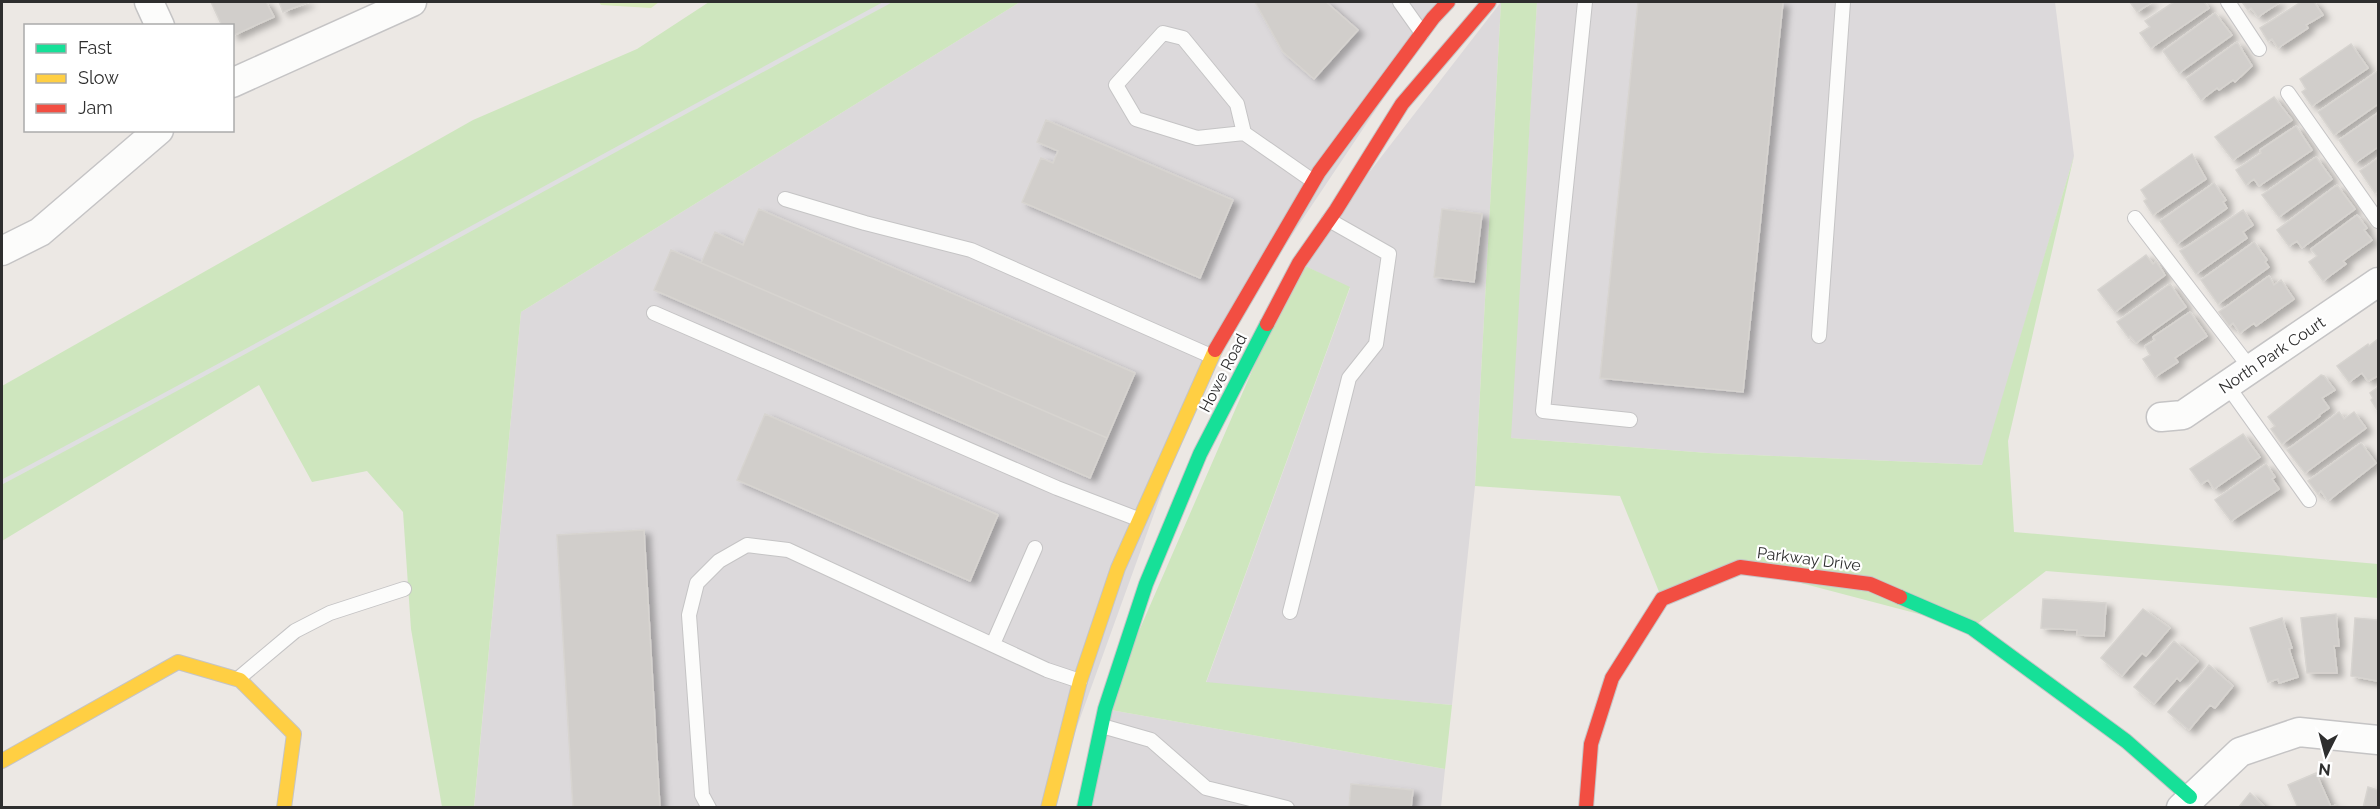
<svg xmlns="http://www.w3.org/2000/svg" width="2380" height="809" viewBox="0 0 2380 809" font-family="Raleway,sans-serif">
<defs>
<filter id="shadow"><feDropShadow dx="6" dy="4" stdDeviation="3" flood-color="#0004"/></filter>
</defs>
<rect width="100%" height="100%" fill="#ece8e4"/>
<path fill="#dcd9db" d="M 1020,2 L 1448,2 L 1211,356 L 1048,807 L 474,808 L 521,312 Z
M 1501,2 L 1475,486 L 1452,705 L 1206,683 L 1350,288 L 1299,263 Z
M 1537,2 L 2055,2 L 2074,156 L 1983,465 L 1708,453 L 1510,438 Z
M 1105,709 L 1445,769 L 1441,807 L 1084,808 Z"/>
<path fill="#cee6be" d="M 709,2 L 1020,2 L 521,312 L 474,807 L 442,807 L 411,629 L 403,512 L 367,471 L 312,482 L 259,385 L 2,541 L 2,386 L 473,120 L 637,49 Z
M 1501,2 L 1537,2 L 1511,438 L 1708,453 L 1982,465 L 2074,156 L 2008,441 L 2014,532 L 2378,564 L 2378,598 L 2046,571 L 1972,628 L 1740,567 L 1662,599 L 1620,496 L 1475,486 Z
M 1299,263 L 1350,287 L 1206,682 L 1452,705 L 1445,769 L 1105,709 Z"/>
<path fill="#d9eabb" d="M 599,2 L 659,2 L 651,8 L 601,5 Z"/>
<path fill="#d1cecb" stroke="#d7d4d0" stroke-width="1.5" filter="url(#shadow)" d="M 211,2 L 266,2 L 274,17 L 232,36 L 232,26 L 222,26 Z
M 279,2 L 309,2 L 283,12 Z
M 1255,2 L 1326,2 L 1358,30 L 1314,79 L 1283,52 Z
M 1638,2 L 1783,2 L 1743,392 L 1600,378 Z
M 2130,2 L 2152,2 L 2137,12 Z
M 2174,2 L 2204,2 L 2209,8 L 2151,48 L 2140,33 L 2150,27 L 2145,21 Z
M 2242,2 L 2280,2 L 2258,17 L 2251,8 L 2248,10 Z
M 2301,2 L 2314,2 L 2323,15 L 2306,25 L 2308,28 L 2278,48 L 2272,39 L 2268,41 L 2260,28 Z
M 2215,13 L 2232,35 L 2179,73 L 2163,51 Z
M 2237,42 L 2252,66 L 2235,82 L 2233,80 L 2219,90 L 2217,88 L 2201,100 L 2186,79 Z
M 2351,44 L 2368,68 L 2312,106 L 2302,92 L 2306,89 L 2300,79 Z
M 2378,71 L 2378,104 L 2334,135 L 2318,112 Z
M 2274,97 L 2292,120 L 2233,160 L 2215,137 Z
M 2378,113 L 2378,147 L 2355,163 L 2339,140 Z
M 1046,120 L 1233,200 L 1200,278 L 1022,202 L 1041,158 L 1053,163 L 1058,151 L 1037,142 Z
M 2296,126 L 2312,150 L 2259,186 L 2254,179 L 2246,185 L 2236,170 L 2261,153 L 2260,150 Z
M 2192,154 L 2206,179 L 2153,215 L 2144,201 L 2147,199 L 2141,190 Z
M 2316,157 L 2332,179 L 2279,217 L 2262,195 Z
M 2378,158 L 2378,191 L 2375,193 L 2360,171 Z
M 2214,183 L 2226,200 L 2223,202 L 2227,208 L 2177,244 L 2160,221 Z
M 2337,185 L 2355,209 L 2302,248 L 2297,241 L 2289,246 L 2277,230 Z
M 759,209 L 1135,373 L 1107,438 L 701,263 L 715,232 L 743,245 Z
M 1442,209 L 1482,214 L 1474,282 L 1434,277 Z
M 2243,210 L 2253,225 L 2243,232 L 2247,238 L 2196,274 L 2180,251 Z
M 2357,215 L 2367,228 L 2364,230 L 2372,240 L 2343,261 L 2346,264 L 2323,281 L 2309,262 L 2317,256 L 2311,249 Z
M 2254,242 L 2267,260 L 2265,262 L 2269,267 L 2218,304 L 2201,280 Z
M 671,250 L 1107,438 L 1090,478 L 654,290 Z
M 2146,255 L 2153,264 L 2156,261 L 2165,275 L 2115,312 L 2098,290 Z
M 2269,276 L 2274,285 L 2281,280 L 2294,299 L 2256,326 L 2254,323 L 2240,333 L 2233,323 L 2229,326 L 2219,312 Z
M 2170,284 L 2186,307 L 2136,343 L 2130,336 L 2129,338 L 2117,322 Z
M 2190,312 L 2207,336 L 2175,358 L 2178,362 L 2155,377 L 2143,359 L 2150,355 L 2145,346 L 2155,340 L 2153,337 Z
M 2378,339 L 2378,376 L 2368,381 L 2362,373 L 2349,382 L 2337,366 L 2368,344 L 2369,346 Z
M 2321,375 L 2324,376 L 2335,390 L 2322,398 L 2329,408 L 2319,415 L 2320,416 L 2282,444 L 2271,429 L 2275,426 L 2268,417 Z
M 2378,387 L 2378,411 L 2371,400 L 2373,398 L 2370,393 Z
M 2339,412 L 2344,419 L 2354,412 L 2366,428 L 2305,473 L 2287,450 Z
M 765,414 L 998,515 L 970,581 L 737,480 Z
M 2243,434 L 2260,457 L 2214,489 L 2208,480 L 2201,484 L 2190,469 Z
M 2361,443 L 2376,463 L 2328,501 L 2321,491 L 2318,494 L 2308,481 Z
M 2266,464 L 2275,477 L 2272,479 L 2279,489 L 2231,521 L 2215,500 Z
M 644,530 L 660,808 L 573,808 L 557,535 Z
M 2043,599 L 2106,603 L 2104,636 L 2077,635 L 2077,630 L 2041,628 Z
M 2143,609 L 2170,628 L 2146,656 L 2142,653 L 2122,676 L 2101,658 Z
M 2336,614 L 2339,646 L 2334,646 L 2337,673 L 2307,673 L 2301,618 Z
M 2282,618 L 2292,648 L 2289,649 L 2298,677 L 2279,683 L 2278,679 L 2268,682 L 2250,628 Z
M 2355,618 L 2378,620 L 2378,681 L 2351,676 Z
M 2174,641 L 2198,661 L 2180,681 L 2177,678 L 2154,704 L 2134,687 Z
M 2209,665 L 2233,686 L 2215,708 L 2210,705 L 2189,730 L 2168,712 Z
M 2316,773 L 2331,807 L 2336,805 L 2337,808 L 2298,808 L 2288,785 Z
M 1351,784 L 1413,790 L 1411,808 L 1349,808 Z
M 2368,787 L 2378,790 L 2378,808 L 2363,808 Z
M 2250,793 L 2266,808 L 2238,808 Z"/>
<g fill="none" stroke-linecap="round" stroke-linejoin="round">
<defs>
<path id="lane" d="M 1400,2 L 1422,33
M 1585,2 L 1543,411 L 1630,420
M 2228,2 L 2259,49
M 2288,93 L 2378,221
M 1244,133 L 1237,104 L 1183,38 L 1163,33 L 1116,85 L 1136,119 L 1197,138 L 1244,133 L 1313,181
M 785,199 L 865,223 L 971,250 L 1211,356
M 2135,218 L 2251,369
M 654,313 L 1057,488 L 1138,519
M 1819,336 L 1843,2
M 2227,385 L 2309,500
M 1290,612 L 1349,378 L 1376,344 L 1389,254 L 1329,220
M 993,644 L 1035,548
M 239,678 L 295,631 L 330,613 L 404,589
M 1102,726 L 1151,740 L 1206,788 L 1287,808
M 709,808 L 702,795 L 689,615 L 697,583 L 719,561 L 747,545 L 788,550 L 1047,670 L 1080,681"/>
<path id="street" d="M 149,2 L 160,26
M 232,83 L 412,2
M 2,251 L 40,232 L 159,130
M 2161,417 L 2183,415 L 2378,282
M 2181,808 L 2240,752 L 2299,732 L 2378,740"/>
<path id="fast" d="M 1900,597 L 1972,628 L 2126,741 L 2190,797
M 1084,808 L 1105,709 L 1146,584 L 1200,454 L 1267,324"/>
<path id="slow" d="M 2,761 L 178,662 L 240,680 L 294,734 L 284,808
M 1048,808 L 1080,681 L 1118,568 L 1215,350"/>
<path id="jam" d="M 1267,324 L 1299,263 L 1336,210 L 1402,104 L 1489,2
M 1215,350 L 1319,172 L 1433,18 L 1448,2
M 1586,808 L 1591,744 L 1612,678 L 1662,599 L 1740,567 L 1870,584 L 1900,597"/>
</defs>
<use href="#lane" stroke="#c5c4c5" stroke-width="16"/>
<use href="#street" stroke="#c5c4c5" stroke-width="31"/>
<use href="#fast" stroke="#c5c4c5" stroke-width="16"/>
<use href="#slow" stroke="#c5c4c5" stroke-width="16"/>
<use href="#jam" stroke="#c5c4c5" stroke-width="16"/>
<use href="#lane" stroke="#fcfcfb" stroke-width="14"/>
<use href="#street" stroke="#fcfcfb" stroke-width="28"/>
<use href="#fast" stroke="#16e098" stroke-width="14"/>
<use href="#slow" stroke="#ffcf43" stroke-width="14"/>
<use href="#jam" stroke="#f24e42" stroke-width="14"/>
<path stroke="#dfdfe1" stroke-width="4.5" d="M 2,482 C 299,325 592,161 888,2"/>
</g>
<g text-anchor="middle" dominant-baseline="central" stroke-width="4.5" stroke-linejoin="round" paint-order="stroke">
<g font-size="16" fill="#2e2e2e" stroke="#fff">
<text transform="translate(2272 355) rotate(-34)">North Park Court</text>
<text transform="translate(1223 373) rotate(-63)">Howe Road</text>
<text transform="translate(1809 559) rotate(7)">Parkway Drive</text>
</g>
</g>
<rect width="2380" height="809" fill="none" stroke="#2e2e2e" stroke-width="6"/>
<rect x="24" y="24" width="210" height="108" fill="#ffffff" stroke="#ababab" stroke-width="1.5"/>
<rect x="36" y="44" width="30" height="9" fill="#16e098" stroke="#ababab" stroke-width="1.5"/>
<text x="78" y="54" font-size="18" fill="#2e2e2e">Fast</text>
<rect x="36" y="74" width="30" height="9" fill="#ffcf43" stroke="#ababab" stroke-width="1.5"/>
<text x="78" y="84" font-size="18" fill="#2e2e2e">Slow</text>
<rect x="36" y="104" width="30" height="9" fill="#f24e42" stroke="#ababab" stroke-width="1.5"/>
<text x="78" y="114" font-size="18" fill="#2e2e2e">Jam</text>
<g transform="translate(2326 755) rotate(186)" stroke="#ffffff" stroke-width="4.5" paint-order="stroke">
<path d="M0-4.5L10 22L0 15L-10 22Z" fill="#2e2e2e"/>
<text y="-9" font-size="16" font-weight="bold" text-anchor="middle" fill="#2e2e2e">N</text>
</g>
</svg>
